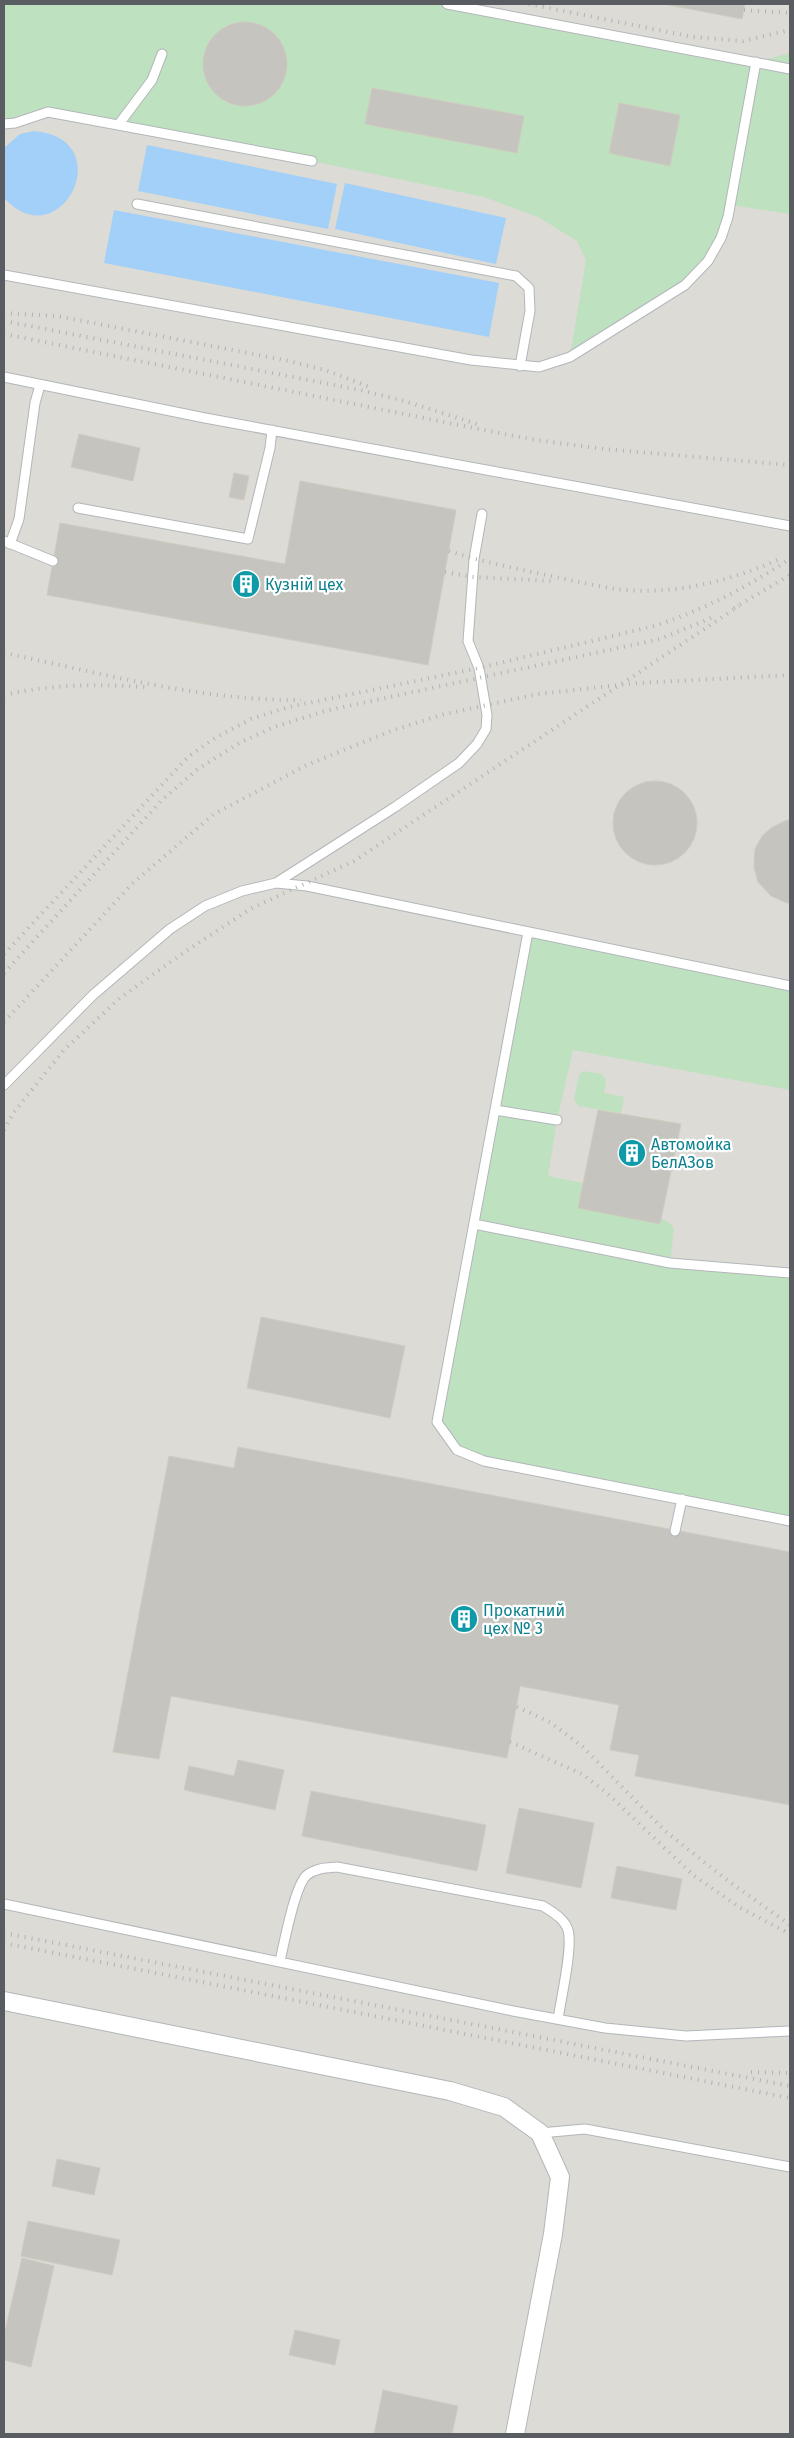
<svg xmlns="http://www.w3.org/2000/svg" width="794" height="2438" viewBox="0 0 794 2438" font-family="'Fira Sans',sans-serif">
<rect width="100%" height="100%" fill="#ebe9e0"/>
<path fill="#dcdbd5" d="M 4,4 L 790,4 L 790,2434 L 4,2434 Z"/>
<path fill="#bee1c0" d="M 4,4 L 447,4 L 756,62 L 790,53 L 790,214 L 731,205 L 721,238 L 685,285 L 570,357 L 586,260 L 577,241 L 538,217 L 484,197 L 312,161 L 48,112 L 4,124 Z
M 528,932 L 790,986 L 790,1090 L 573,1050 L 557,1120 L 548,1176 L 583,1183 L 578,1207 L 660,1223 L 661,1218 L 672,1225 L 674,1229 L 670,1263 L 790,1273 L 790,1521 L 484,1461 L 457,1450 L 437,1422 Z
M 583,1071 L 602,1074 L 606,1081 L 604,1093 L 624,1097 L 621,1113 L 579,1106 L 574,1100 L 579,1075 Z"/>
<path fill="#a3d0f8" d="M 34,131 C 121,138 61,260 4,198 L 4,148 L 20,134 Z
M 147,145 L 337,184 L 328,229 L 138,191 Z
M 345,183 L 506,218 L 496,264 L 335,229 Z
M 114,210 L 499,283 L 489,337 L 104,263 Z"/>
<path fill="#c6c4be" stroke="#cfcbbf" d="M 664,4 L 745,4 L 742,19 Z
M203 64a42 42 0 1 1 84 0a42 42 0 1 1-84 0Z
M 372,88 L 524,116 L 517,153 L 365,124 Z
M 619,103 L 680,115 L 670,166 L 609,153 Z
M 79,434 L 140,448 L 133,481 L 71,467 Z
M 234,473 L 249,476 L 244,500 L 229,497 Z
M 300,481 L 456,510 L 428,665 L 47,595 L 60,523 L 285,564 Z
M613 823a42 42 0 1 1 84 0a42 42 0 1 1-84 0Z
M 787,820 L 790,820 L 790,903 L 787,903 L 771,896 L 758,882 L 754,867 L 755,849 L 762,836 L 771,828 Z
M 598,1110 L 681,1124 L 660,1224 L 578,1208 Z
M 261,1317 L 405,1346 L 390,1418 L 247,1388 Z
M 238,1447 L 790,1552 L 790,1805 L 635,1776 L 639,1755 L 610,1750 L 619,1705 L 520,1686 L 507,1758 L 171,1696 L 159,1759 L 113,1752 L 169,1456 L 234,1468 Z
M 238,1760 L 284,1770 L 275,1810 L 184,1790 L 189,1766 L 234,1776 Z
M 311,1791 L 486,1825 L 477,1871 L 302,1836 Z
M 519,1808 L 594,1823 L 581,1888 L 506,1873 Z
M 617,1866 L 682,1879 L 676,1910 L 611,1898 Z
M 57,2159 L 100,2168 L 94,2195 L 52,2186 Z
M 28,2221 L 120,2240 L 112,2275 L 21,2256 Z
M 22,2258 L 54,2266 L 31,2367 L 4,2360 L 4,2335 Z
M 295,2330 L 340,2340 L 335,2365 L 289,2355 Z
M 383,2390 L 458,2406 L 452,2434 L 374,2434 Z"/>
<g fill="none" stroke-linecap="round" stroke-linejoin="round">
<defs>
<path id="lane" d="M 447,4 L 790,69
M 4,124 L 15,123 L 48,112 L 312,161
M 119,124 L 152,80 L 162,54
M 137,204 L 516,276 L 529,288 L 530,311 L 520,366
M 4,275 L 471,360 L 539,367 L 570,357 L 685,285 L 708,261 L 721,238 L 728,217 L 756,62
M 4,377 L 205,418 L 790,526
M 78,508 L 248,539 L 270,448 L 272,430
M 4,541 L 53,561
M 10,544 L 19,519 L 35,403 L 40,385
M 276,883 L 395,807 L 459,763 L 477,744 L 486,729 L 487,715 L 479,668 L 468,641 L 474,559 L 482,514
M 528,932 L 437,1422 L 457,1450 L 484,1461 L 790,1521
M 4,1085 L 93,995 L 170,929 L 205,906 L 242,891 L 276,883 L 307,886 L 790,986
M 495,1110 L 557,1120
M 474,1224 L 670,1263 L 790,1273
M 675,1531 L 682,1499
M 4,1904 L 513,2011 L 605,2028 L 686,2036 L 790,2031
M 280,1961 C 284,1944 295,1884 307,1875 C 316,1868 326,1868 337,1867 L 543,1906 C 552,1912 564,1918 568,1930 C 573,1947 561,1999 558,2019
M 540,2133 L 585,2129 L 790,2167"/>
<path id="street" d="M 4,2001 L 450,2091 L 504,2107 L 540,2133 L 560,2177 L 553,2234 L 515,2434"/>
</defs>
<use href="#lane" stroke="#b3b6ba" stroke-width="11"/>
<use href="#street" stroke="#b3b6ba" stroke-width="20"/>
<use href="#lane" stroke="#fff" stroke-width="9"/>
<use href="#street" stroke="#fff" stroke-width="18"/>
<path stroke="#b1b2b2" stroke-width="4" stroke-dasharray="1 6" stroke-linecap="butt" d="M 529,4 L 693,37 L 743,41 L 790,30
M 744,10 L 790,13
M 4,313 L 57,316 L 289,361 L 325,370 L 372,388
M 4,321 L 360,390 L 401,400 L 480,425
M 4,334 L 529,439 L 604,449 L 790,465
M 449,551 C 479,561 510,567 541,574 C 566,579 591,585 616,589 C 673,596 731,581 782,558
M 445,572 L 472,577 L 552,581
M 734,608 L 790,575
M 4,653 C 101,673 201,701 301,700
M 4,695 C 54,684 94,684 145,687
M 4,954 L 188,757 L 215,738 L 251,719 L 289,707 L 479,668 L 654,626 C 704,610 747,587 790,559
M 4,973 L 163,799 L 198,769 L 239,743 L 274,727 L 325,711 L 660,639 L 716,616
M 4,1022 L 133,883 L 214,814 L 309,764 L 391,731 L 441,715 L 538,694 L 638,683 L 790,675
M 4,1130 L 14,1112 L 64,1050 L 120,998 L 186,951 L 252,908 L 354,861 L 739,606
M 517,1707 L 550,1722 L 583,1747 L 665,1831 L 727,1880 L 790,1925
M 510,1742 L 582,1774 L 607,1793 L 693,1875 L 739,1907 L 790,1934
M 4,1933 L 790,2086
M 4,1943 L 790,2098
M 751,2072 L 790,2073"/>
</g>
<defs>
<symbol id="building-disc" viewBox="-11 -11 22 22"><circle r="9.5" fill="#0f9aa8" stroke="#fff"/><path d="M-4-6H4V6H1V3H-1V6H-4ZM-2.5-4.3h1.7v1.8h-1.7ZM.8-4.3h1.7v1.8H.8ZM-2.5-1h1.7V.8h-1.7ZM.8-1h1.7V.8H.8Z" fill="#fff"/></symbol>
</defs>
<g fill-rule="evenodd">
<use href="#building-disc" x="230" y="568" width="32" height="32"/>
<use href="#building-disc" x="616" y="1137" width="32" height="32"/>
<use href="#building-disc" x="448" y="1603" width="32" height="32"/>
</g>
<g text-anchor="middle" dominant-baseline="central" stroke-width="4.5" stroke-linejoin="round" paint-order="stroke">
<g font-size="16" fill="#0d838f" stroke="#fff" text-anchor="start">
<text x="265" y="584">Кузній цех</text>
<text x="651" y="1144">Автомойка<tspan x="651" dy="18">БелАЗов</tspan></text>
<text x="483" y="1610">Прокатний<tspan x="483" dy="18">цех № 3</tspan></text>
</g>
</g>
<rect width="794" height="2438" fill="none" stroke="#595c60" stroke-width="10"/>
</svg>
